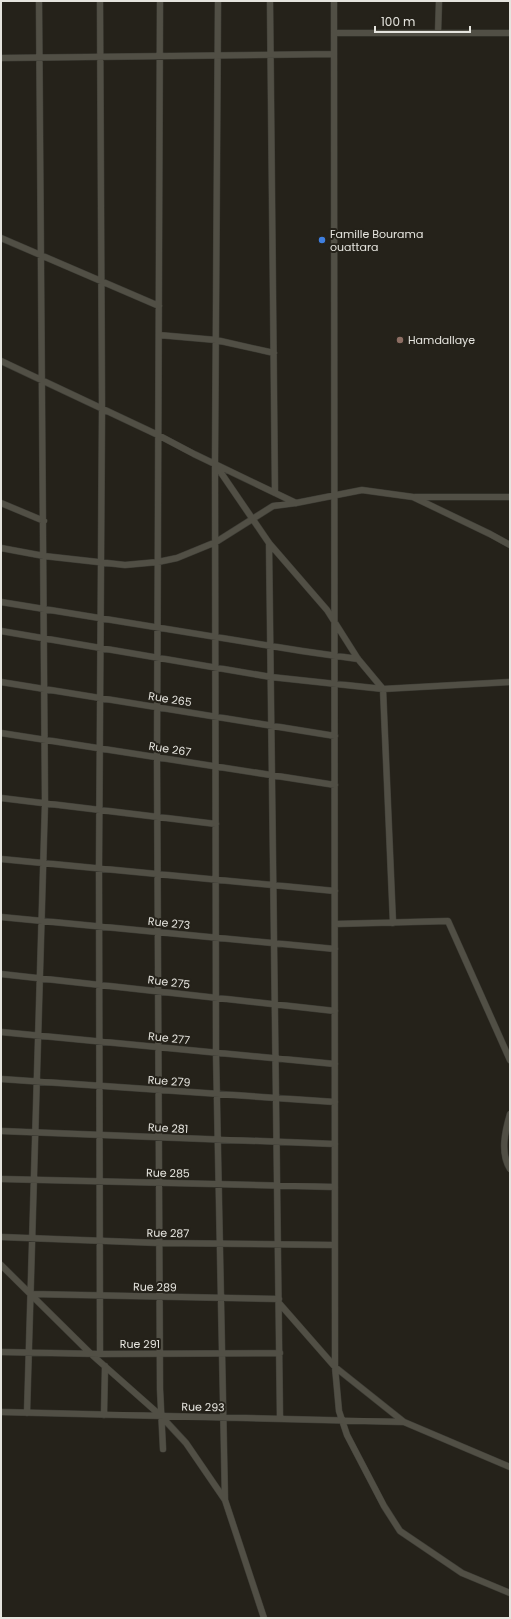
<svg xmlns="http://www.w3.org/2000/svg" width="511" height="1619" viewBox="0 0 511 1619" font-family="Poppins,sans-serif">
<rect width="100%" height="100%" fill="#25221a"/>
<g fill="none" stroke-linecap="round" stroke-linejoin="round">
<defs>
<path id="minor" d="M 100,1 L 102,409 L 99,868 L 100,1354
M 160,1 L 157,758 L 160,1389 L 163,1449
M 218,1 L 215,464 L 216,1053 L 225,1500
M 270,1 L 275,493
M 334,1 L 335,1367 L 339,1411 L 347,1435 L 384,1506 L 400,1531 L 462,1573 L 510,1593
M 334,33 L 510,33
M 438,33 L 439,1
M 1,58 L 334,54
M 1,238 L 159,306
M 159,335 L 216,340 L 274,353
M 1,361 L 158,435 L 194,454 L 296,503
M 215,464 L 269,543 L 327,610 L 358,659 L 383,689 L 393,923
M 415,497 L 510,497
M 1,503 L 44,521
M 269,543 L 280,1419
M 1,548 L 44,556 L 125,565 L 158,562 L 177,558 L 216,542 L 273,506 L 296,503 L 362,490 L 413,497 L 490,534 L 510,545
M 1,602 L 302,651 L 358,659
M 1,631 L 271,677 L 383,689 L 510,682
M 1,682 L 335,736
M 1,733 L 335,785
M 1,798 L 216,824
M 1,859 L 335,891
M 1,917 L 335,949
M 335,924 L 448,921 L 510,1060
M 1,974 L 335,1011
M 1,1032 L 335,1064
M 1,1079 L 335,1102
M 510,1114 C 505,1131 500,1153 510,1169
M 1,1131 L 335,1144
M 1,1179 L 335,1187
M 1,1237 L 159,1243 L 335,1245
M 1,1265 L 91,1354 L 161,1416 L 186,1443 L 225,1500 L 264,1618
M 31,1294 L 279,1299
M 279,1303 L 335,1367 L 404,1422 L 510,1467
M 1,1352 L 100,1354 L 280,1353
M 1,1412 L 404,1422
M 27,1413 L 45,803 L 39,1
M 104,1415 L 105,1366"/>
</defs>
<use href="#minor" stroke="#3d3c35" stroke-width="7"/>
<use href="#minor" stroke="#514f45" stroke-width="6"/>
</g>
<circle fill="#3f7fe0" stroke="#25221a" stroke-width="1.5" cx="322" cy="240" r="4"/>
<circle fill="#8d6e63" stroke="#25221a" stroke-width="1.5" cx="400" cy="340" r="4"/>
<g text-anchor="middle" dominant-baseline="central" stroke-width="4" stroke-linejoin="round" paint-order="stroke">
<g font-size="11" fill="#e5e4de" stroke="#25221a" text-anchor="start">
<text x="330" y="234">Famille Bourama<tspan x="330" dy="13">ouattara</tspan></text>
<text x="408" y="340">Hamdallaye</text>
</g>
<g font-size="11" fill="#e5e4de" stroke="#25221a">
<text transform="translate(170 699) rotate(9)">Rue 265</text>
<text transform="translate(170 749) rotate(9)">Rue 267</text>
<text transform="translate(169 923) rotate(6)">Rue 273</text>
<text transform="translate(169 982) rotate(7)">Rue 275</text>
<text transform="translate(169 1038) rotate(6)">Rue 277</text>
<text transform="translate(169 1081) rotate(4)">Rue 279</text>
<text transform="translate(168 1128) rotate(3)">Rue 281</text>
<text transform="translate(168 1173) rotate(1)">Rue 285</text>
<text transform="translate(168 1233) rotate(1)">Rue 287</text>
<text transform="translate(155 1287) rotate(1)">Rue 289</text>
<text x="140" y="1344">Rue 291</text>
<text transform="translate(203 1407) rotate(1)">Rue 293</text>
</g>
</g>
<rect width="511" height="1619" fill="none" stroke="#e5e4de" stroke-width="4"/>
<path d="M375 26v6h95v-6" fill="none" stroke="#e5e4de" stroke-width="2"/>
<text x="381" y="26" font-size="12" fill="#e5e4de" stroke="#25221a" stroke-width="3" paint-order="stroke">100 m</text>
</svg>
